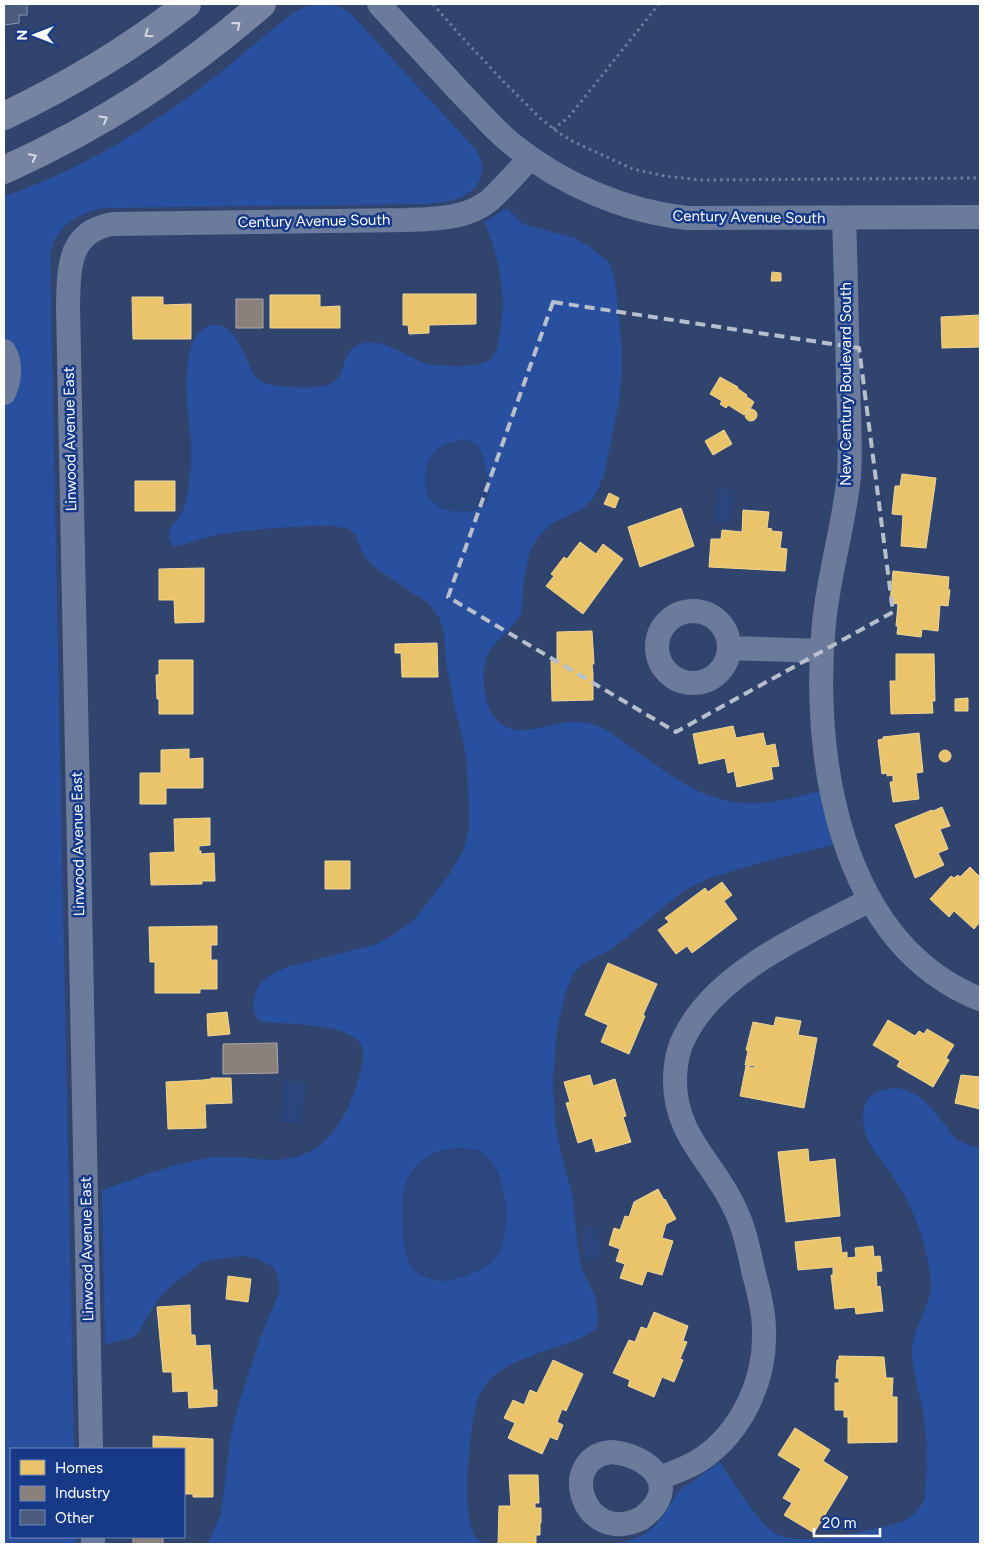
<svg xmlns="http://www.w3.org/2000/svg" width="984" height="1548" viewBox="0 0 984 1548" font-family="Figtree,sans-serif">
<rect width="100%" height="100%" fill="#30446e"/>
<path fill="#29509f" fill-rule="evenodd" d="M 317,4 L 337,6 L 350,13 L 476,150 C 481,157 483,164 482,172 C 478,198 449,202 428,204 L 103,208 C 77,214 56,226 50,254 L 74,1449 L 11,1449 L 11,1537 L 76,1537 L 76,1544 L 4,1544 L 4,196 C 78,172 150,127 211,80 C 239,58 265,34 293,13 L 305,7 Z
M 507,208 L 523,224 L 575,238 L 590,247 L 609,262 L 615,280 L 622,348 L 622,373 L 619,400 L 604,475 L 594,497 L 589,503 L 582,509 L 551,524 L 538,537 L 530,550 L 524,579 L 521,614 C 514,627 503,634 494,645 C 480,660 482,693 490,710 C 507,744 542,725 569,722 C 575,721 582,722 588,723 C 606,726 623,742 637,752 C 675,778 710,807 760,803 C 780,802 800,796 820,791 L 833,845 L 766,861 L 707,879 L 685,890 L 612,949 L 582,964 L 573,974 L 565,994 L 557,1029 L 553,1080 L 555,1122 L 560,1149 L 573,1198 L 578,1251 L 582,1269 L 596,1299 L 598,1321 L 596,1328 C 583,1340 564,1344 548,1350 C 471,1375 475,1394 468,1468 C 466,1485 467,1518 473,1533 C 475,1537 480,1541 483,1544 L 207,1544 L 215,1528 L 221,1513 L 231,1434 L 239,1403 L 260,1338 L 279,1293 L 278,1275 L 273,1267 L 259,1259 L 243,1256 L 216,1259 L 201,1263 L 172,1285 L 158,1299 L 140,1330 L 133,1337 L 105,1345 L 102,1190 C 138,1178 180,1160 218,1157 C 237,1156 256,1160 275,1160 C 327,1159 348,1117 360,1073 C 362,1066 364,1057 363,1050 C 358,1021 281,1025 259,1021 C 254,1016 253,1010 254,1002 C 255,980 272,973 291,966 L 377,944 L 394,934 L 414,920 L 448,876 L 464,849 L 469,829 L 469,807 L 467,765 L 463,739 L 454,705 L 446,661 L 444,632 L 440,619 L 428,603 L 374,567 C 369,562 364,556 361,549 C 358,541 357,535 350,530 C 335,520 233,531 212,536 C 201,538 190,543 179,546 L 174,546 C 159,533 179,521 183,510 C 188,500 189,484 190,473 C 191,463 191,452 191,442 C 189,416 176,340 207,327 C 233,315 245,358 254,375 C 255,376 259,380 260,381 C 272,388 323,391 334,382 C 346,372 342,352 358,345 C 381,335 402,355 422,362 C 436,367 481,370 492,358 C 499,350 499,335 501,325 C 506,290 499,255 484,222 ZM 443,446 L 481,451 L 486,470 L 488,495 L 474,511 C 464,511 448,513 439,507 C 436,505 434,500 432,497 C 419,479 427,458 443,446 ZM 455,1148 L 476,1150 L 492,1162 L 497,1171 L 504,1197 L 507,1214 L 496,1257 L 478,1270 L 447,1281 L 405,1250 L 402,1226 L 404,1187 L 435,1152 Z
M 896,1088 C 919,1091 932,1108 945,1125 C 949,1130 953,1137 958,1140 C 964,1144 973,1146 980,1148 L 980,1544 L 601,1544 L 625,1542 L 643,1535 L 657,1524 L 680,1490 L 720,1462 C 732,1480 758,1523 776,1534 C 806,1548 869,1530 902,1522 C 914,1516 920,1509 925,1497 C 927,1469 928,1439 923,1410 C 919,1392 913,1374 912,1355 C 911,1333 924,1317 929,1297 C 933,1281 928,1260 924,1244 C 918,1222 907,1198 895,1179 C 882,1159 864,1144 863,1120 C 862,1096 875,1090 896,1088 Z"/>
<path fill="#2b457d" d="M 463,439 C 468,440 473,442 477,445 C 485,454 492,490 487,501 C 482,509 472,511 464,511 C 455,512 445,510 438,506 C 420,496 422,464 435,451 C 443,444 453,442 463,439 Z
M 718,488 L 735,490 L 731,523 L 714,522 Z
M 285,1080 L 306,1083 L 301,1124 L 280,1122 Z
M 455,1148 C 465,1148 476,1148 484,1154 C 507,1169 513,1235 497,1256 C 487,1269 469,1275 454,1279 C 438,1283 423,1280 413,1268 C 404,1258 404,1244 403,1232 C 398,1188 407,1155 455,1148 Z
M 582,1227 L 599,1227 L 600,1260 L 584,1260 Z"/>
<path fill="#e9c46a" stroke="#f0d697" d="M 772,272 L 781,273 L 781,281 L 771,281 Z
M 403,294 L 476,294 L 476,324 L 429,325 L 429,333 L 409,334 L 408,325 L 403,325 Z
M 270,295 L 320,295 L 320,307 L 340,306 L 340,328 L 270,328 Z
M 132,297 L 163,297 L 163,305 L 191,304 L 191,339 L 133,339 Z
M 980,315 L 980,347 L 942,348 L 941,317 Z
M 720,377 L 738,387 L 737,388 L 747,395 L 746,396 L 754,402 L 750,409 L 745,412 L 744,415 L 728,405 L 726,408 L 720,404 L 722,401 L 710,394 Z
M745 415a6 6 0 1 1 12 0a6 6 0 1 1-12 0Z
M 724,430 L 732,444 L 713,455 L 705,441 Z
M 902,474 L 936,478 L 926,548 L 901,546 L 903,515 L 892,514 L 895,486 L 900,486 Z
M 135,481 L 175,481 L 175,511 L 135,511 Z
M 609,493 L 619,498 L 615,508 L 604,504 Z
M 681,508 L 694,546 L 640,567 L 628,527 Z
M 743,510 L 769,512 L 767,528 L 772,529 L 771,531 L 782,532 L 780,548 L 787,549 L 785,571 L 709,567 L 711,539 L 721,539 L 722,530 L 742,532 Z
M 580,542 L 596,554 L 603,544 L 623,559 L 583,614 L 546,586 L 554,576 L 551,574 L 564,557 L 567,559 Z
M 204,568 L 204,622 L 175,623 L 174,600 L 159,600 L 159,569 Z
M 893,571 L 949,577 L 948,589 L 950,590 L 948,606 L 940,605 L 938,631 L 922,629 L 921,637 L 897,634 L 898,626 L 896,626 L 898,604 L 890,603 Z
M 592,631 L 594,664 L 592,664 L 593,674 L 593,700 L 552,701 L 551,661 L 557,661 L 557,632 Z
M 437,643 L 438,677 L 402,677 L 401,653 L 395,653 L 395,644 Z
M 896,654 L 934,654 L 935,701 L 932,701 L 933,713 L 891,714 L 890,681 L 896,681 Z
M 159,660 L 193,660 L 193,714 L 159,714 L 159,699 L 157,699 L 156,675 L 159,675 Z
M 968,698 L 968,711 L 955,711 L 955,699 Z
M 733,726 L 736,738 L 763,733 L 766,746 L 775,744 L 779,766 L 771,767 L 773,779 L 737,787 L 734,771 L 728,773 L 725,758 L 699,764 L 693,734 Z
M 919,733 L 923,772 L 916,773 L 919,799 L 893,802 L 890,782 L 893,782 L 893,775 L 887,776 L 887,773 L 882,774 L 878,740 L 883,739 L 883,737 Z
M 189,749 L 189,759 L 203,758 L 203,788 L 166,788 L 166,804 L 140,804 L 140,773 L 161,773 L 161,750 Z
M939 756a6 6 0 1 1 12 0a6 6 0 1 1-12 0Z
M 942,807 L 950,826 L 940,829 L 948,849 L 938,853 L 944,865 L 915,878 L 895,825 L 932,810 L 933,811 Z
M 210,818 L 210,845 L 199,846 L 199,851 L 201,851 L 201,854 L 214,853 L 215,881 L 202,881 L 202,884 L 151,885 L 150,853 L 175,852 L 174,819 Z
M 325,861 L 350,861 L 350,889 L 325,889 Z
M 970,867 L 980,877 L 980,922 L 974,929 L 954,911 L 949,917 L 930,899 L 951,876 L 954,878 L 958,875 L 960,877 Z
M 722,882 L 732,895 L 724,901 L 737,919 L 692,953 L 687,946 L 676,954 L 658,930 L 669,922 L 665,918 L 705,888 L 708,892 Z
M 217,926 L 217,945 L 211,945 L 211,960 L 217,960 L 217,989 L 200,989 L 200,993 L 155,993 L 155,962 L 150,962 L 149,927 Z
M 608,963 L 657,984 L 643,1015 L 645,1016 L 629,1054 L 601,1042 L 608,1025 L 585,1015 Z
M 227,1012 L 230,1034 L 208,1036 L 207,1014 Z
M 776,1017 L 801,1021 L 798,1035 L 817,1038 L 804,1108 L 740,1096 L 746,1066 L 754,1068 L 755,1066 L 745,1065 L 748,1051 L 746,1050 L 753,1022 L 774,1026 Z
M 888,1020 L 915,1036 L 919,1031 L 924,1034 L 927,1029 L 954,1045 L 946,1058 L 949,1060 L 933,1087 L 897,1066 L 900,1061 L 873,1045 Z
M 590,1075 L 593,1086 L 615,1079 L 626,1116 L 623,1117 L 631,1142 L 596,1152 L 592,1138 L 578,1143 L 566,1103 L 570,1102 L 564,1082 Z
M 961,1075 L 980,1077 L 980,1109 L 955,1103 Z
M 211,1078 L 231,1078 L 232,1103 L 205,1104 L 206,1128 L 168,1129 L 166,1082 L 203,1080 L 211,1079 Z
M 808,1149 L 809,1162 L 835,1159 L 840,1216 L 786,1222 L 778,1152 Z
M 658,1189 L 664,1200 L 665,1199 L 676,1219 L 666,1224 L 662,1238 L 673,1241 L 662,1275 L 647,1271 L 642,1285 L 620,1278 L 625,1264 L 616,1261 L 620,1249 L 609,1245 L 614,1228 L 620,1230 L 625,1216 L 629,1217 L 634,1202 Z
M 840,1237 L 842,1253 L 847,1252 L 847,1258 L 856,1257 L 855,1248 L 873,1246 L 874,1257 L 880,1256 L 882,1271 L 876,1272 L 877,1287 L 880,1286 L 883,1311 L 856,1314 L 855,1307 L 835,1309 L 831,1275 L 833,1275 L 833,1267 L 798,1270 L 795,1242 Z
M 228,1276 L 251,1279 L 248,1302 L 226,1299 Z
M 190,1305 L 191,1335 L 195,1335 L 196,1346 L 210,1345 L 213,1390 L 217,1390 L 217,1406 L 189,1408 L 188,1391 L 173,1392 L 172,1372 L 163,1372 L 157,1307 Z
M 654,1312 L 688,1326 L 683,1341 L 687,1342 L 680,1359 L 683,1360 L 674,1382 L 662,1377 L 654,1397 L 628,1386 L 630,1380 L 613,1373 L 629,1340 L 635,1342 L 641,1327 L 647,1329 Z
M 839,1356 L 884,1357 L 886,1378 L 893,1378 L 892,1397 L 897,1397 L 897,1442 L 848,1443 L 848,1417 L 844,1417 L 844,1410 L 835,1410 L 835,1383 L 839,1383 L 839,1378 L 836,1378 L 837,1360 L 839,1360 Z
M 553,1360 L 583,1374 L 566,1411 L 562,1409 L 557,1422 L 563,1425 L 557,1440 L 550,1437 L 542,1454 L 508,1438 L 515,1423 L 504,1418 L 513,1400 L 524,1405 L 530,1390 L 537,1393 Z
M 795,1428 L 830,1450 L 823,1461 L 848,1477 L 814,1533 L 784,1515 L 792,1503 L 783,1498 L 801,1469 L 778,1455 Z
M 153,1436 L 213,1439 L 213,1497 L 193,1497 L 193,1494 L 184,1494 L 184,1449 L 153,1449 Z
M 509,1475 L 538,1475 L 539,1503 L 535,1503 L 535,1508 L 541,1508 L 541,1523 L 540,1523 L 540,1535 L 536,1535 L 536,1544 L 498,1544 L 499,1506 L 511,1506 Z"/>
<path fill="#8a817c" stroke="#ada7a3" d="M 236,299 L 263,299 L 263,328 L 236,328 Z
M 277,1043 L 278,1073 L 223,1074 L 223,1044 Z
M 133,1537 L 163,1537 L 163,1544 L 133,1544 Z"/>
<path fill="#4a5b7d" stroke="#8b97b1" d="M 4,4 L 27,4 L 27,15 L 19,15 L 19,23 L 4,25 Z"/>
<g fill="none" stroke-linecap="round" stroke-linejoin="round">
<path stroke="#6c7b9c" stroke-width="3" stroke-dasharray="2.5 4" stroke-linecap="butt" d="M 433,4 L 460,35 L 504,82 L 540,118 L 559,133 L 574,142 L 633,169 L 665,176 L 700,180 L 980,178
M 553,129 L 568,118 L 659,4"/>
<path stroke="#6c7b9c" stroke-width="24" d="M 379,4 C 405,33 432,61 458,90 C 476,108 492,128 512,144 C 562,184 623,211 687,218 L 980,217
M 844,218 C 846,273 847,328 848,383 C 849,414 851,446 849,476 C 844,525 829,573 824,623 C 811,756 839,943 980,999
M 4,351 C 12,365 10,379 4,393
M657 647a36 36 0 1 1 72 0a36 36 0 1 1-72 0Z
M 729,648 L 822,651
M 91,1449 L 68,305 C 69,268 68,231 113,224 L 408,220 C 436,219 467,219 490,200 C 504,187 517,172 530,158
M 611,1452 C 650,1455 683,1487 642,1518 C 583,1548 556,1458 611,1452 Z
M 659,1478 C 673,1473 687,1468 700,1460 C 742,1432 766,1380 764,1330 C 764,1311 759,1292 754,1274 C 749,1252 745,1229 735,1209 C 714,1162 675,1137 675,1081 C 675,1065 678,1048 686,1034 C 719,970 809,932 870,900
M 93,1537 L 93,1544"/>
<path stroke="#7684a1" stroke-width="28" d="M 4,116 C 69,85 130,49 187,4
M 4,170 C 101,126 182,74 262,4"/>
</g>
<defs><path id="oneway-chevron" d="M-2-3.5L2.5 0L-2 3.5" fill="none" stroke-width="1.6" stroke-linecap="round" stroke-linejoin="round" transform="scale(1.25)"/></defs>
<g stroke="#d6dae3">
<use href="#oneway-chevron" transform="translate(237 25) rotate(-40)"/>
<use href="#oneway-chevron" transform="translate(148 34) rotate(146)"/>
<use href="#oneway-chevron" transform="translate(104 119) rotate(-30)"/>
<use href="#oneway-chevron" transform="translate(33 157) rotate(-26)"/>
</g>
<path fill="none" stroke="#b7becc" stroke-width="4" stroke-dasharray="10 6" stroke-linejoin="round" d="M 553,302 L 859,348 L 893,612 L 676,732 L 448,597 Z"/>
<g text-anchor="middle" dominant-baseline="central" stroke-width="5" stroke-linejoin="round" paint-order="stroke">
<g font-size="15" fill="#fff" stroke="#163a88">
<text transform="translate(749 217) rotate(1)">Century Avenue South</text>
<text transform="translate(314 221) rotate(-1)">Century Avenue South</text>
<text transform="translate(846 384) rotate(-90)">New Century Boulevard South</text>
<text transform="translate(70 439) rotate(-91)">Linwood Avenue East</text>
<text transform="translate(78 844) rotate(-91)">Linwood Avenue East</text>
<text transform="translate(87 1249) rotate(-91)">Linwood Avenue East</text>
</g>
</g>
<rect width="984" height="1548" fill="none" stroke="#ffffff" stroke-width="10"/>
<rect x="10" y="1448" width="175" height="90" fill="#163a88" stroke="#7389b8"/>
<rect x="20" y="1460" width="25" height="15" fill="#e9c46a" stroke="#7389b8"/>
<text x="55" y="1473" font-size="15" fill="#ffffff">Homes</text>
<rect x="20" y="1486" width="25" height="15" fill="#8a817c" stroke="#7389b8"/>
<text x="55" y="1498" font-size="15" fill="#ffffff">Industry</text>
<rect x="20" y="1510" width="25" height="15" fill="#4a5b7d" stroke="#7389b8"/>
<text x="55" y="1523" font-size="15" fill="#ffffff">Other</text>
<g transform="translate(35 35) rotate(270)" stroke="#163a88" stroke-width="4" paint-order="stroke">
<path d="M0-4L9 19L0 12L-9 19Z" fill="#ffffff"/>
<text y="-8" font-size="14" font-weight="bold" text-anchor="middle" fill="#ffffff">N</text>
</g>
<path d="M814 1528v8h66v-8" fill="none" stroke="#ffffff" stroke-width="2.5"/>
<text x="822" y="1528" font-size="15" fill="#ffffff" stroke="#163a88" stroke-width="4" paint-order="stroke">20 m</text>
</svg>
